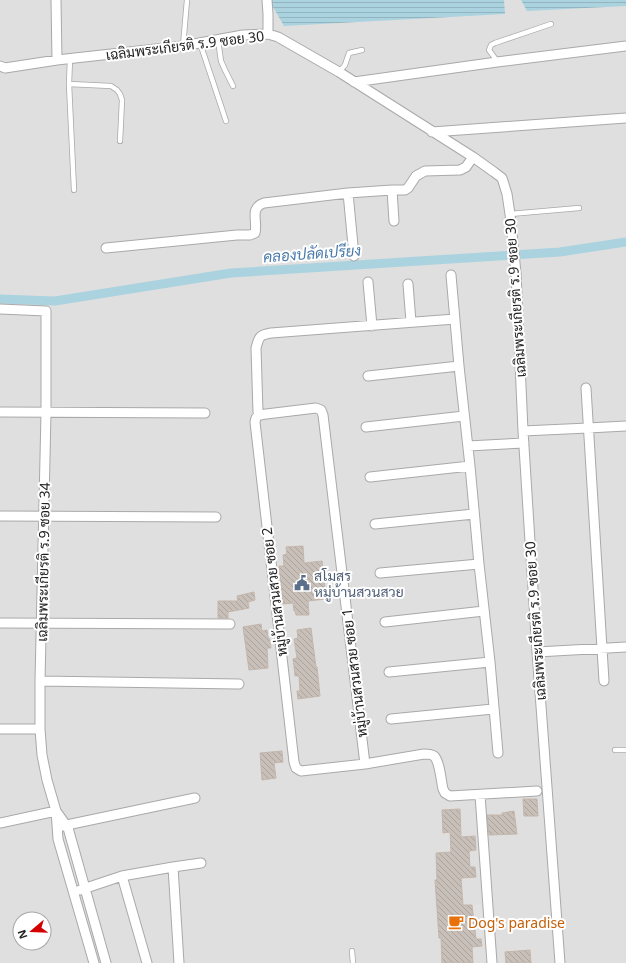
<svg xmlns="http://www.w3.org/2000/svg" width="626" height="963" viewBox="0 0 626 963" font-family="'Noto Sans',Sarabun,sans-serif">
<defs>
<pattern id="water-rules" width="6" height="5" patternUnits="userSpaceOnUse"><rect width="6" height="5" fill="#aad3df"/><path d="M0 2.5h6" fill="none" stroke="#92b5bf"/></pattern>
<pattern id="building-back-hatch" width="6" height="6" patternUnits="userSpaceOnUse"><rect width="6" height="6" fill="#c7bfb8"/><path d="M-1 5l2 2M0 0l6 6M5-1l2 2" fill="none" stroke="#aba49e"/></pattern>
</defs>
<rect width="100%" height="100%" fill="#f2efe9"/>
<path fill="#e0dfdf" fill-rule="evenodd" d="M 0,0 L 626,0 L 626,963 L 0,963 ZM 20,919 L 44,919 L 44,943 L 20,943 Z"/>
<path fill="#e2e2e2" d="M 481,904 L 484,936 L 476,937 L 472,905 Z"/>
<path fill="url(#water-rules)" d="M 269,0 L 504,0 L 505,14 L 284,26 Z
M 521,0 L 626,0 L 626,6 L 527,11 Z"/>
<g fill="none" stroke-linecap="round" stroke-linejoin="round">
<path stroke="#aad3df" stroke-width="9" d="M 0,299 L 55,301 L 231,273 L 560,252 L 626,242"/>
</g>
<path fill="url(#building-back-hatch)" stroke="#c4b6ab" d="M 303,546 L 304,563 L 322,561 L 326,599 L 308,601 L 309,615 L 296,615 L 295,611 L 294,611 L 293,603 L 283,604 L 279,566 L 284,566 L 283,555 L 287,554 L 286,547 Z
M 254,592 L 255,600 L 248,602 L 249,608 L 228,612 L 228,618 L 218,618 L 218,601 L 238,601 L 237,596 Z
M 261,624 L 262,631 L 267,630 L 268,638 L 269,638 L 271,648 L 267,648 L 268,668 L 249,670 L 243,627 Z
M 311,628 L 316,667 L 317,667 L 320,696 L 298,699 L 297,691 L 300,691 L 299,676 L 295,676 L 294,666 L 293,659 L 297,658 L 294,639 L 298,638 L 297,630 Z
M 282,751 L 283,762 L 274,763 L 276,778 L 262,780 L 260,753 Z
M 523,799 L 537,799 L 538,816 L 524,816 Z
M 460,809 L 461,837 L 475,836 L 476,850 L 469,851 L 470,867 L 475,867 L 476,877 L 461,878 L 463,905 L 472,905 L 476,939 L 481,939 L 482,946 L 472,947 L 473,963 L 442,963 L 441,938 L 439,938 L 435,880 L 437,880 L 436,853 L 451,852 L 450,832 L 443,833 L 442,810 Z
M 514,811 L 517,834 L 489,835 L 487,815 L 502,815 L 502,813 Z
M 530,950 L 531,963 L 506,963 L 505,952 Z"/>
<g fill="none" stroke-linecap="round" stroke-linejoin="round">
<defs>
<path id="lane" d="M 218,40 L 221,61 L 225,70 L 233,86
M 200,43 L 226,121
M 183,46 L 187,0
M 70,59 L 69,84 L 74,190
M 497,61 L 489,50 L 491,45 L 495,43 L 551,24
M 339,72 L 345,65 L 349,53 L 362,50
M 69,84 L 111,86 L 117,90 L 120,94 L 122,100 L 120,141
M 510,214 L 579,208
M 615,750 L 626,750
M 352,951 L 353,963"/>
<path id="street" d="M 56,0 L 57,60
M 267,0 L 268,14 L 268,34
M 0,66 L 5,68 L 57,60 L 183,46 L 243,35 L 268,34 L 278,37 L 339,72 L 473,157 L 494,172 L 502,178 L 507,194 L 510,214 L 516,273 L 523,431 L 537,652 L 560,963
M 354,82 L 497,62 L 626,46
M 432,132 L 626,118
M 392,190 L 394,221
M 348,193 L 354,256
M 106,248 L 237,235 L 250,235 L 255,233 C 258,221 249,208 264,203 L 348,193 L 392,190 L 405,190 L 408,188 L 416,176 L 425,171 L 460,170 L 466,167 L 473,157
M 451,275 L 459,366 L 470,466 L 479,564 L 490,662 L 498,753
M 368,282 L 372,326
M 408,284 L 411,322
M 0,309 L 46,311 L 46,413 L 40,681 L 40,729 L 42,755 L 47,780 L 56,811 L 58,839 L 94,963
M 368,376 L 459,366
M 586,388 L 604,681
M 0,412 L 205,413
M 261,415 L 258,412 L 256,348 C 259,337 259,335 271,333 L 455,319
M 366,427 L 464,416
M 523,431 L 588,428 L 626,426
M 468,446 L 524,443
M 370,477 L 470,466
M 0,516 L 216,517
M 375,524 L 474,514
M 380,573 L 479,564
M 385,622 L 484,611
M 0,623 L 230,624
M 537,652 L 626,647
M 389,672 L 490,662
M 40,681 L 239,684
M 391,719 L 493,709
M 0,729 L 40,729
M 365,764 L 323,415 L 321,410 L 316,408 L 258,415 L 256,418 L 255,422 L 294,762 L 296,768 L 301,771 L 365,764 L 424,754 C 427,754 431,754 434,756 C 440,762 441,781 443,789 L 445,793 L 450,796 L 537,791
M 480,795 L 492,963
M 56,811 L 68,828 L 106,963
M 0,823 L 56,811
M 62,826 L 195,798
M 173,867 L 201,863
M 122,876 L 173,867 L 179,963
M 80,890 L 122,876 L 147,963"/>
</defs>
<use href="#lane" stroke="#a9a9a9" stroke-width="6"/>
<use href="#street" stroke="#a9a9a9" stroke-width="11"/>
<use href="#lane" stroke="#fff" stroke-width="4.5"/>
<use href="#street" stroke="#fff" stroke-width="9"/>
</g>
<defs>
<symbol id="civic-bare" viewBox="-9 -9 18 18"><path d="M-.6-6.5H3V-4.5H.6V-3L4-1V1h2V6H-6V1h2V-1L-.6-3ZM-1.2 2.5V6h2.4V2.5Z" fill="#5c6f8a" stroke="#fff" stroke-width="2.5" paint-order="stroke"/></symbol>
<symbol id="cafe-bare" viewBox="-9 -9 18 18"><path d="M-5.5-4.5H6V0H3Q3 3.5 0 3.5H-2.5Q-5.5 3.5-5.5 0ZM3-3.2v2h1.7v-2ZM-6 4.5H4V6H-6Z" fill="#e8710a" stroke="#fff" stroke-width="2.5" paint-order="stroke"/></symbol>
</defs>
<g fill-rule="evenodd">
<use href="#civic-bare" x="291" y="572" width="22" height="22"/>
<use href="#cafe-bare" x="445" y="911" width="22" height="22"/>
</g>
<g text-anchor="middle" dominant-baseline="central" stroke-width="4" stroke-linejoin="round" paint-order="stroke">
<g font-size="14" fill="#222" stroke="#fff">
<text transform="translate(185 45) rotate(-7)">เฉลิมพระเกียรติ ร.9 ซอย 30</text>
<text transform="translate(515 298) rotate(-94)">เฉลิมพระเกียรติ ร.9 ซอย 30</text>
<text transform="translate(43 562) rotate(-89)">เฉลิมพระเกียรติ ร.9 ซอย 34</text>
<text transform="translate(274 592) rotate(-97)">หมู่บ้านสวนสวย ซอย 2</text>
<text transform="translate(535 621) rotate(-94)">เฉลิมพระเกียรติ ร.9 ซอย 30</text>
<text transform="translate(354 673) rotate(-97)">หมู่บ้านสวนสวย ซอย 1</text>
</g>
<g font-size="14" fill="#4e5e75" stroke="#fff" text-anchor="start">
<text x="314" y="575">สโมสร<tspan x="314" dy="16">หมู่บ้านสวนสวย</tspan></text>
</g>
<g font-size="14" fill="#c56008" stroke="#fff" text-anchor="start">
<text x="468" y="922">Dog's paradise</text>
</g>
<g font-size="15" font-style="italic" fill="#4a7aab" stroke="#fff">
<text transform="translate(312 253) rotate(-4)">คลองปลัดเปรียง</text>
</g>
</g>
<g transform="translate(32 931) rotate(251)"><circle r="19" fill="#ffffff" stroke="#a7a7a7"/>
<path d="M0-3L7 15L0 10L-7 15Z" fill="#d40000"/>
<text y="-6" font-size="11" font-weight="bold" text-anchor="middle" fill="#222222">N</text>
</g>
</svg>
